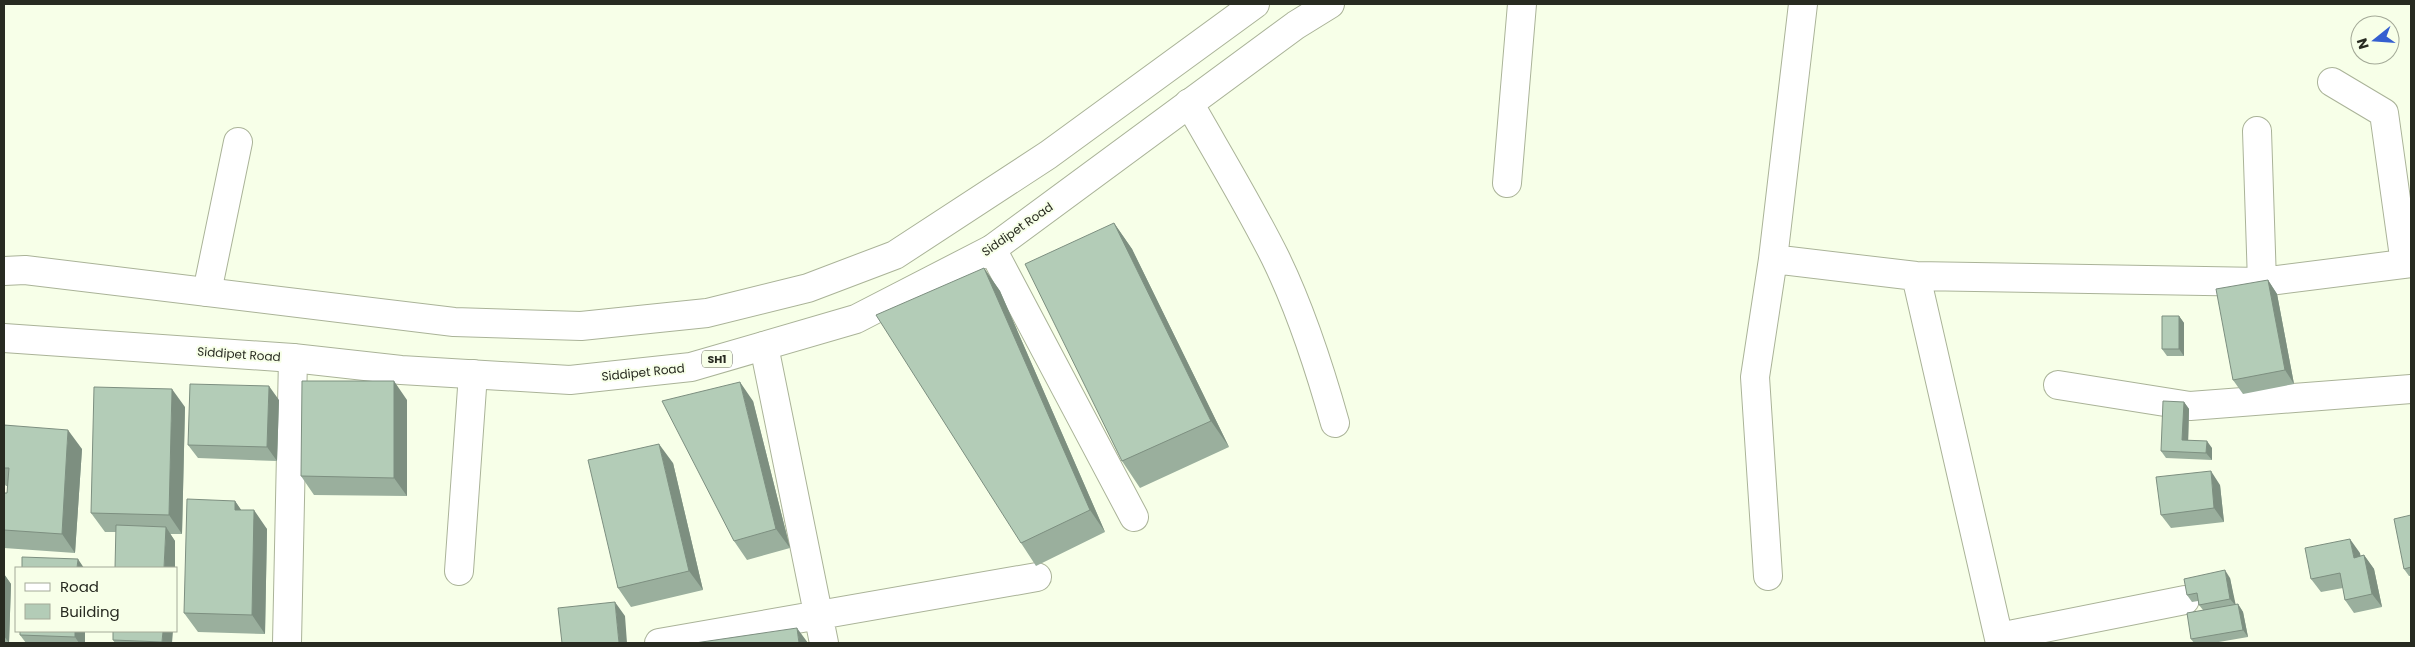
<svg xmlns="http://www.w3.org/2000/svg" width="2415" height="647" viewBox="0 0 2415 647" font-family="Poppins,sans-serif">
<rect width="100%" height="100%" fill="#f7ffe8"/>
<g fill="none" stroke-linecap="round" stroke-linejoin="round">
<defs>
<path id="minor" d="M 1803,4 L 1773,259 L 1916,276 L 2262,282 L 2411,263
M 2332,82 L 2384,113 L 2405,264
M 1189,103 C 1218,154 1249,205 1275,257 C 1301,310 1319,366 1335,423
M 2257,131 L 2262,282
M 1507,183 L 1522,4
M 992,249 L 1134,517
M 1916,276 L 2000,643
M 207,292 L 238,142
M 764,346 L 824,643
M 2058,385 L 2190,406 L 2411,389
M 459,571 L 473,374
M 1768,576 L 1755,377 L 1773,259
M 1999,637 L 2185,600
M 287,643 L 293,358
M 659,643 L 1037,577"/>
<path id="major" d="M 4,271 L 25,270 L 454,322 L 581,326 L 707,313 L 808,288 L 895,255 L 1048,155 L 1255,4
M 4,338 L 293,358 L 401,370 L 570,380 L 691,367 L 856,319 L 992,249 L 1296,25 L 1330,4"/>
</defs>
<use href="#minor" stroke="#aab398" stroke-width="30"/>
<use href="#major" stroke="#aab398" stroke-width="30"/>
<use href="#minor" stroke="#fff" stroke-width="28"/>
<use href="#major" stroke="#fff" stroke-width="28"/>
</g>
<path fill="#9aaf9d" d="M 1114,223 L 1132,249 L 1229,447 L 1140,488 L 1122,461 Z
M 984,268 L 1000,291 L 1105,532 L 1036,566 L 1021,543 Z
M 2268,280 L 2277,294 L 2294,384 L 2243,394 L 2233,380 Z
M 2179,316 L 2184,323 L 2184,356 L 2167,356 L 2162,349 Z
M 279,400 L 277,461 L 198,458 L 188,445 Z
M 407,400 L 407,496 L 314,495 L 301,476 Z
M 753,401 L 790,548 L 747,560 L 734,541 Z
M 2184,402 L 2189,409 L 2188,440 L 2212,448 L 2212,460 L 2166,458 L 2161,451 Z
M 185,407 L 182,534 L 170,534 L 175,541 L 116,532 L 105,532 L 91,513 Z
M 4,425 L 82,449 L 75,553 L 4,548 L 4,493 L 7,493 L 7,486 L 6,486 L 4,483 Z
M 673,463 L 703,590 L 631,607 L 618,588 Z
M 2220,485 L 2224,522 L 2171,528 L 2161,515 Z
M 235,501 L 241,510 L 267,529 L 265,634 L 198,632 L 184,613 Z
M 2411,515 L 2411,576 L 2409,576 L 2404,569 Z
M 2360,553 L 2360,556 L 2364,555 L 2374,569 L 2382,607 L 2354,613 L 2345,600 L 2343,588 L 2321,592 L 2311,579 Z
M 4,574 L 11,584 L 9,643 L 4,643 Z
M 2230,578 L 2235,605 L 2238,604 L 2243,612 L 2248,637 L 2213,643 L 2194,643 L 2191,639 L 2203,610 L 2199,605 L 2198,601 L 2192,602 L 2187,595 Z
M 85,631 L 85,643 L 26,643 L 20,635 Z
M 113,631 L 172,643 L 115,643 L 113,640 Z"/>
<path fill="#7d8f80" d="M 1114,223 L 1132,249 L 1229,447 L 1211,421 Z
M 984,268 L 1000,291 L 1105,532 L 1090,510 Z
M 2268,280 L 2277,294 L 2294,384 L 2285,370 Z
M 2179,316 L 2184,323 L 2184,356 L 2179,349 Z
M 394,381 L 407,400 L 407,496 L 394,478 Z
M 740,382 L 753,401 L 790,548 L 776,529 Z
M 269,386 L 279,400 L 277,461 L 267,447 Z
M 172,389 L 185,407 L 182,534 L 169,515 Z
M 2184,402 L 2189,409 L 2188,447 L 2182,440 Z
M 68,430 L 82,449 L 75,553 L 62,534 Z
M 2207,441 L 2212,448 L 2212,460 L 2206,453 Z
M 659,444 L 673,463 L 703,590 L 689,571 Z
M 2211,471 L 2220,485 L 2224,522 L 2214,508 Z
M 235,501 L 248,520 L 235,510 Z
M 254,510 L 267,529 L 265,634 L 252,615 Z
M 166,527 L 175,541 L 175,568 L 164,568 Z
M 2350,539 L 2360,553 L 2364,572 L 2354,558 Z
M 2364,555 L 2374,569 L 2382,607 L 2372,594 Z
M 78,559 L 84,568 L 77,568 Z
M 2225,570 L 2230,578 L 2236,606 L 2230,599 Z
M 4,574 L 11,584 L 9,643 L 4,636 Z
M 615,602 L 625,616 L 627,643 L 619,643 Z
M 2238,604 L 2243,612 L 2248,637 L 2243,630 Z
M 797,628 L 808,643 L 799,643 Z
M 75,631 L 85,631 L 85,643 L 79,643 L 75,637 Z
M 163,631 L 173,631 L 172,643 L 163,643 L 162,642 Z"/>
<path fill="#b3ccb7" stroke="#7d8f80" d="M 1114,223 L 1211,421 L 1122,461 L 1025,264 Z
M 984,268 L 1090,510 L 1021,543 L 876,315 Z
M 2268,280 L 2285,370 L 2233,380 L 2216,289 Z
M 2162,316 L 2179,316 L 2179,349 L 2162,349 Z
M 302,381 L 394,381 L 394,478 L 301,476 Z
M 740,382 L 776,529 L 734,541 L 662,401 Z
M 190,384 L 269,386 L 267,447 L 188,445 Z
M 94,387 L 172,389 L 169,515 L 91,513 Z
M 2163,401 L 2184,402 L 2182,440 L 2207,441 L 2206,453 L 2161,451 Z
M 4,425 L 68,430 L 62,534 L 4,530 L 4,493 L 7,493 L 9,468 L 4,468 Z
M 659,444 L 689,571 L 618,588 L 588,460 Z
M 2211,471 L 2214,508 L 2161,515 L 2156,477 Z
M 187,499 L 235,501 L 235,510 L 254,510 L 252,615 L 184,613 Z
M 2411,515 L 2411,567 L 2404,569 L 2394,519 Z
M 116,525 L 166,527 L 164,568 L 115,568 Z
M 2350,539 L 2354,558 L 2364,555 L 2372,594 L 2345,600 L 2340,573 L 2311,579 L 2305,548 Z
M 22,557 L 78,559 L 77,568 L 22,568 Z
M 2225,570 L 2230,599 L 2199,605 L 2197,593 L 2187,595 L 2184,579 Z
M 615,602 L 619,643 L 562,643 L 558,608 Z
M 2238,604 L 2243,630 L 2191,639 L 2187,613 Z
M 797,628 L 799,643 L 695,643 Z
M 20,631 L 75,631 L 75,637 L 20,635 Z
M 113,631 L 163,631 L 162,642 L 113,640 Z"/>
<g text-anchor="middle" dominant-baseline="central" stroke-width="4" stroke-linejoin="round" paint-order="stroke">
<rect fill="#f7ffe8" stroke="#666b5d" stroke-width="1" x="702" y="350.5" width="30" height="17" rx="4"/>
<g font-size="11" font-weight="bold" fill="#282b21">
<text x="717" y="359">SH1</text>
</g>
<g font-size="12" fill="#282b21" stroke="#f7ffe8">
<text transform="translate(1017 229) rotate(-35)">Siddipet Road</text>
<text transform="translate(239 354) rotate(4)">Siddipet Road</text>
<text transform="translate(643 372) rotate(-6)">Siddipet Road</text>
</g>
</g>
<rect width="2415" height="647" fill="none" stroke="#282b21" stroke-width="10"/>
<rect x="15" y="567" width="162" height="65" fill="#f7ffe8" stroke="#a4aa98"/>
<rect x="25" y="583" width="25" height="8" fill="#ffffff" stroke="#a4aa98"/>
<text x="60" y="592" font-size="15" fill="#282b21">Road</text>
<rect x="25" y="604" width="25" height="15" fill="#b3ccb7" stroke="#a4aa98"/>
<text x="60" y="617" font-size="15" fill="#282b21">Building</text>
<g transform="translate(2375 40) rotate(253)"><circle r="24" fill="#f7ffe8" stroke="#a4aa98"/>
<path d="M0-4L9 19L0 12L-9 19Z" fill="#355fd0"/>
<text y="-8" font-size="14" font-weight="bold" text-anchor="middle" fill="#282b21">N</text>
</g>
</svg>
